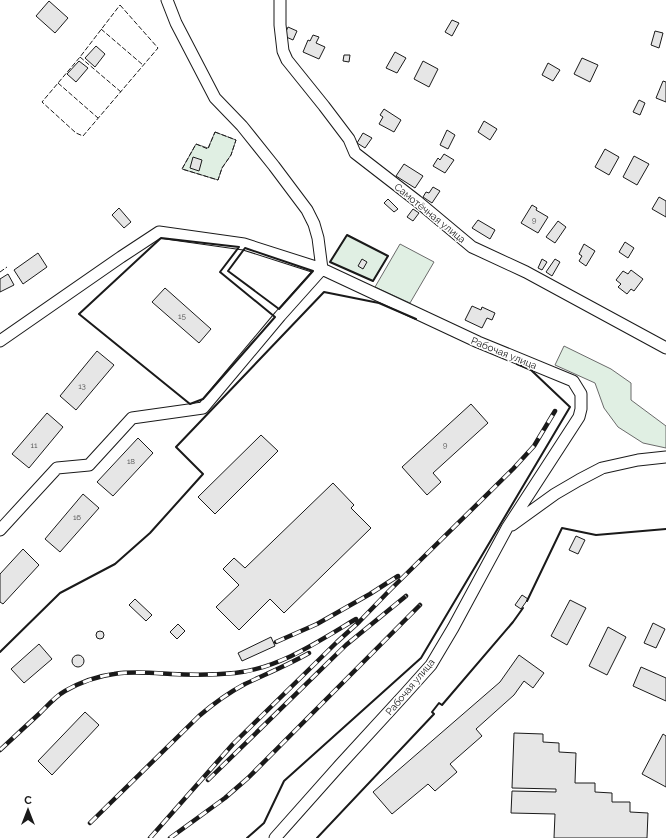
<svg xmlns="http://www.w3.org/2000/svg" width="666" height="838" viewBox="0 0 666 838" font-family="Raleway,sans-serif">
<rect width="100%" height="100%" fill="#fff"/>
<path fill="#e0efe3" stroke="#6a6a6a" d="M 215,132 L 236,140 L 231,155 L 222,168 L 218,180 L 182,169 L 196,144 L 208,148 Z
M 347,235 L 388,256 L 373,281 L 330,262 Z
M 400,244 L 434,262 L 410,303 L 375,287 Z
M 564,346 L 611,369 L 631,383 L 631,400 L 666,426 L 666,448 L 643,443 L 618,427 L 604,408 L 595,383 L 555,365 Z"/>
<path fill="#e6e6e6" stroke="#1a1a1a" d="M 49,1 L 68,18 L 55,33 L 36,16 Z
M 452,20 L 459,23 L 452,36 L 445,32 Z
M 288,27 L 297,31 L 293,40 L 284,36 Z
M 655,31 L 663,33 L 659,48 L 651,45 Z
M 313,35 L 319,37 L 316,43 L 325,47 L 319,59 L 303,52 L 308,40 L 310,41 Z
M 96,46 L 105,54 L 95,67 L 85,58 Z
M 395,52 L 406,58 L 397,73 L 386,68 Z
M 344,55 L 350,55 L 349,62 L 343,61 Z
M 582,58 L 598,65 L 590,82 L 574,74 Z
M 79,61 L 88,68 L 76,82 L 67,74 Z
M 423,61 L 438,69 L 429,87 L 414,79 Z
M 548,63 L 560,70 L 553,81 L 542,75 Z
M 663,81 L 666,82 L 666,102 L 656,98 Z
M 639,100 L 645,103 L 640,115 L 633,112 Z
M 384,109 L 401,120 L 394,132 L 379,124 L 383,117 L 380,115 Z
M 484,121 L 497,129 L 490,140 L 478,132 Z
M 447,130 L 455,135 L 448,149 L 440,145 Z
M 363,133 L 372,138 L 365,148 L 357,143 Z
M 605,149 L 619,157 L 609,175 L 595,167 Z
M 444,154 L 454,160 L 445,173 L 433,166 L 438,158 L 440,160 Z
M 634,156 L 649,164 L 637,185 L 623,177 Z
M 193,157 L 202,160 L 199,171 L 190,168 Z
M 404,164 L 423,176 L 415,188 L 396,176 Z
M 433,187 L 440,191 L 432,203 L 423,197 L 426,192 L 429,193 Z
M 659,197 L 666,201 L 666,217 L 652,209 Z
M 388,199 L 398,209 L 394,212 L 384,203 Z
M 532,205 L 537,208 L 536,210 L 548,217 L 538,233 L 521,223 Z
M 119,208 L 131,222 L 124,228 L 112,215 Z
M 413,209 L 419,213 L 413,221 L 407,217 Z
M 478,220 L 495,230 L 490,239 L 472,228 Z
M 558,221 L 566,227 L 555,243 L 546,237 Z
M 625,242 L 634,248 L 628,258 L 619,252 Z
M 584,244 L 595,251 L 586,266 L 579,261 L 582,256 L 579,254 Z
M 38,253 L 47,267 L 23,284 L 14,270 Z
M 362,259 L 367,262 L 363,269 L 358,266 Z
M 542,259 L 547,262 L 542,270 L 538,268 Z
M 555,259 L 560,262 L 552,276 L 546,272 Z
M 631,270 L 643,279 L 634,291 L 631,289 L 627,294 L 618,287 L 621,284 L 616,280 L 623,271 L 628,274 Z
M 8,274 L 14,285 L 0,292 L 0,279 Z
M 165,288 L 211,329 L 199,343 L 152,302 Z
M 472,306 L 481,310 L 482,307 L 495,313 L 492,320 L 487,318 L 482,328 L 465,320 Z
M 97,351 L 114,365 L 76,410 L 60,396 Z
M 471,404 L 488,423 L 433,473 L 441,482 L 427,495 L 402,467 Z
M 47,413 L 63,427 L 29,468 L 12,454 Z
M 261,435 L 278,451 L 215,514 L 198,497 Z
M 138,438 L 153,453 L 113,496 L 97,482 Z
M 333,483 L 354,505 L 351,508 L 371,528 L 284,613 L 270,599 L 239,630 L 216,607 L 239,585 L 223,569 L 234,558 L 245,568 Z
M 83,494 L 99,508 L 60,552 L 45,539 Z
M 576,536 L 585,540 L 578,554 L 569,550 Z
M 23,549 L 39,565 L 3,604 L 0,602 L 0,574 Z
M 522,595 L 528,599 L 521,609 L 515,605 Z
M 135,599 L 152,615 L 146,621 L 129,605 Z
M 570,600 L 586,608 L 567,645 L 551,636 Z
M 653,623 L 665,629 L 656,648 L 644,643 Z
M 178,624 L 185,631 L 177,639 L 170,632 Z
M 608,627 L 626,637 L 607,675 L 589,666 Z
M96 635a4 4 0 1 1 8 0a4 4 0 1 1-8 0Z
M 271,637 L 275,646 L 242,661 L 238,653 Z
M 39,644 L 52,659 L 24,683 L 11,669 Z
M72 661a6 6 0 1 1 12 0a6 6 0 1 1-12 0Z
M 519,655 L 544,673 L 533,688 L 524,681 L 514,695 L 476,729 L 482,736 L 450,764 L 457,772 L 435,791 L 428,784 L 392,814 L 373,792 L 500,682 Z
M 641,667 L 666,678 L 666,701 L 633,686 Z
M 85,712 L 99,725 L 52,775 L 38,761 Z
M 514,733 L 543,734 L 543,742 L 559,743 L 559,752 L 576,753 L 575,783 L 595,783 L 595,792 L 612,793 L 612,802 L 630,802 L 630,812 L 648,813 L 647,838 L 554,838 L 555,814 L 511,813 L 512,791 L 556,792 L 556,789 L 512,788 Z
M 663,734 L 666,736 L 666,787 L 642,774 Z"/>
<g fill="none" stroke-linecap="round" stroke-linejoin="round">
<defs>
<path id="minor" d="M 167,0 L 176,23 L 215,98 L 242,126 L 274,166 L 307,210 L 314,224 L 318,238 L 322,269
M 280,0 L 280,25 L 283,51 L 287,60 L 324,106 L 349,139 L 355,153 L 417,201 L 472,247 L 526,272 L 666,348
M 0,341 L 121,257 L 159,232 L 244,244 L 322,269 L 478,342 L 573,381 L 581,394 L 581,409 L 579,417 L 507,528 L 453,628 L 431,665 L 405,694 L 339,766 L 275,838
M 512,525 L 555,494 L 579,480 L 602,468 L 638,460 L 666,457
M 0,530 L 57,468 L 89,465 L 132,418 L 203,408 L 280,316 L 322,269"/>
</defs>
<use href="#minor" stroke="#1a1a1a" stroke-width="13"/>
<use href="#minor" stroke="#fff" stroke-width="11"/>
<defs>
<path id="rail" d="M 276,642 L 317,624 L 370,594 L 398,576
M 0,750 C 13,738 27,725 40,713 C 48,705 56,696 65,691 C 79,683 98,676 114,674 C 133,671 153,673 171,674 C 192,675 214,675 235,673 C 280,668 319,641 356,619
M 208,780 L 346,645 L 406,596
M 90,823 L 199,716 C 213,704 228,693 245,684 C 266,674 288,665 309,653
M 150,838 L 233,744 L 337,642 L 359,622 L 389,591 L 513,469 L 534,446 L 555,411
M 170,838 L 225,798 L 248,778 L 420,605"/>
</defs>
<use href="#rail" stroke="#1a1a1a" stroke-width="4.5"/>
<use href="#rail" stroke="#fff" stroke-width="3" stroke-dasharray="9" stroke-linecap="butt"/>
<path stroke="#1a1a1a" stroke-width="1" stroke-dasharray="5 2" stroke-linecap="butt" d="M 120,5 L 158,48 L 83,136 L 76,133 L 42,102 L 80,57 Z
M 101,29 L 143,65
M 80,57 L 121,92
M 58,83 L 98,118
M 215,132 L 236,140 L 231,155 L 222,168 L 218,180 L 182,169 L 196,144 L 208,149 Z
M 0,272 L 7,267"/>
<path stroke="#1a1a1a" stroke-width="2" d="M 347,235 L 388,256 L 373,281 L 330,262 Z
M 161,238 L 239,247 L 220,272 L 275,317 L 203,399 L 190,404 L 79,314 Z
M 245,248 L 313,271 L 279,309 L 228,271 Z
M 527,601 L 562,528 L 596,535 L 666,529
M 0,652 L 60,593 L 115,564 L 150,533 L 203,474 L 176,447 L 324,292 L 379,303 L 416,319
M 247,838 L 264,823 L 284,781 L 421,658 L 570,407 L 531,370 L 517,364
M 317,838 L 434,714 L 432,712 L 439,703 L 442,705 L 513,622 L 523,608"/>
</g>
<g text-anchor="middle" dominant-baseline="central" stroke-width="3" stroke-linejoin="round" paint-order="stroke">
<g font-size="8" fill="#4d4d4d">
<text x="534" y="220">9</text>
<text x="182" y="316">15</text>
<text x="82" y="386">13</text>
<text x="34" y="445">11</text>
<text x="445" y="445">9</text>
<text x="131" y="461">18</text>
<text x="77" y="517">16</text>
</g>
<g font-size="10" fill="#1a1a1a" stroke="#fff">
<text transform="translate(430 213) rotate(39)">Самотёчная улица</text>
<text transform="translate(504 353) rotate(22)">Рабочая улица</text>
<text transform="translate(410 687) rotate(-50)">Рабочая улица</text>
</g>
</g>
<g transform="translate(28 810)" stroke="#ffffff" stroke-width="3" paint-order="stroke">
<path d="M0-3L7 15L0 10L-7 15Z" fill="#1a1a1a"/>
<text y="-6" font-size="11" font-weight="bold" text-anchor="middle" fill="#1a1a1a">С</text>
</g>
</svg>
